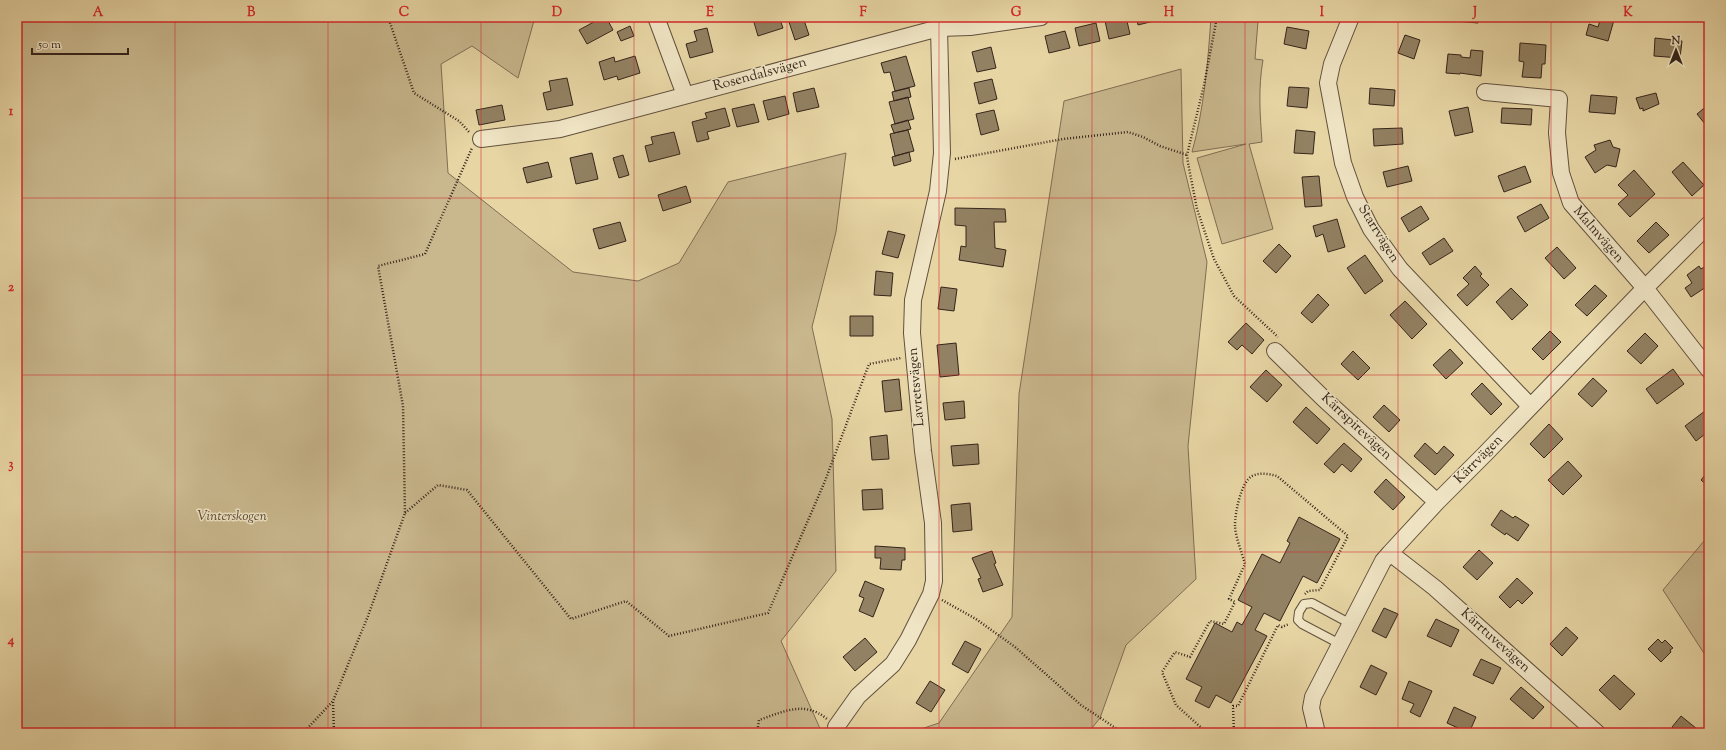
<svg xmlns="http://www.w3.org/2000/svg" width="1726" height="750" viewBox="0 0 1726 750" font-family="'Sorts Mill Goudy',serif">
<rect width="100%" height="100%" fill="#e7d5a4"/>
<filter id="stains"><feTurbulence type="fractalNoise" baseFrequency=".005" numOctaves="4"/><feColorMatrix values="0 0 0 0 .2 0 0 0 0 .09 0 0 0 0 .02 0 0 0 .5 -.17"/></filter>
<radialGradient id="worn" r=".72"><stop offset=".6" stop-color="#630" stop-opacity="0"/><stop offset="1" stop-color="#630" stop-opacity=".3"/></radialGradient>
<path fill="#c9b78d" stroke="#7f6e54" d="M 17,17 L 535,17 L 518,78 L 472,46 L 441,64 L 448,173 L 573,272 L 638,281 L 679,263 L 728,182 L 846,153 L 836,232 L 812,327 L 832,419 L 836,571 L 781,641 L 822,733 L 17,733 Z
M 1211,17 L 1257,17 L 1258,21 L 1255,59 L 1263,60 C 1258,88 1260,114 1262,142 L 1249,144 L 1273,229 L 1222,244 L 1197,158 L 1246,144 L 1192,152 C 1204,109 1208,62 1211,17 Z
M 1181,69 L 1183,163 L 1207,262 L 1188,446 L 1196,579 L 1126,645 L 1100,718 L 1088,733 L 909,733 L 939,723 L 1012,617 L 1019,394 L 1064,101 Z
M 1709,535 L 1709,661 L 1663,590 Z"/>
<path fill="#928162" stroke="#35251b" d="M 603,17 L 606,17 L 613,30 L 587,44 L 579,30 Z
M 759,17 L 779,17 L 783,28 L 758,36 L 753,19 Z
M 803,17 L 809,35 L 795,40 L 789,22 Z
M 1121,17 L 1126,17 L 1130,34 L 1109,39 L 1105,21 Z
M 1136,17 L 1158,17 L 1158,20 L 1138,25 Z
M 1455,17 L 1478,17 L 1478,23 L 1455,21 Z
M 1601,17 L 1614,20 L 1608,41 L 1586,35 L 1589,24 L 1598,27 Z
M 1653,17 L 1671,17 L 1671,21 L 1652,19 Z
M 1096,23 L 1100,41 L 1079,46 L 1075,28 Z
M 630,26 L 634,36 L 621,41 L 617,32 Z
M 1287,27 L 1309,31 L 1306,49 L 1284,44 Z
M 707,28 L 713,52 L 690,58 L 686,44 L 697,41 L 694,31 Z
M 1065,31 L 1070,48 L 1049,53 L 1045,36 Z
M 1405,35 L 1420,40 L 1414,59 L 1398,53 Z
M 1655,38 L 1682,41 L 1680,58 L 1654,56 Z
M 1520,43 L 1546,45 L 1545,64 L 1542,64 L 1541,78 L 1522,77 L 1524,62 L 1519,61 Z
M 991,47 L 996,68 L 977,72 L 972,52 Z
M 1471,50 L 1483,51 L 1481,76 L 1460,73 L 1460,74 L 1446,73 L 1448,54 L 1461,55 L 1461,57 L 1470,58 Z
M 635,56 L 640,73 L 618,80 L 617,76 L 604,80 L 599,62 L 614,57 L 615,62 Z
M 906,56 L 915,86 L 895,91 L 890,72 L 884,73 L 881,63 Z
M 567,78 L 573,105 L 547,110 L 543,93 L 551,91 L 549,81 Z
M 992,79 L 997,99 L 979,104 L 974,83 Z
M 1289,87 L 1309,88 L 1307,108 L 1287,106 Z
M 814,88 L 819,107 L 797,112 L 793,93 Z
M 909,88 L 911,97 L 894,101 L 892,92 Z
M 1370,88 L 1395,90 L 1394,106 L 1369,104 Z
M 1656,93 L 1659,104 L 1643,111 L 1643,108 L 1640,109 L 1636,98 Z
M 1591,95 L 1617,97 L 1615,114 L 1589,112 Z
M 785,96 L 789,114 L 768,120 L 763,101 Z
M 908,97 L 914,119 L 895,124 L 889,102 Z
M 754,104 L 759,122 L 737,127 L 732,109 Z
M 1709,104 L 1709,129 L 1697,114 Z
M 502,105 L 505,120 L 479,125 L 476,110 Z
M 1468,107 L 1473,132 L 1455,136 L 1449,111 Z
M 725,108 L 730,126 L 707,132 L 709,139 L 697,142 L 692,122 L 707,118 L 705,113 Z
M 1502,108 L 1532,109 L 1531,125 L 1501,123 Z
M 994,110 L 999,130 L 981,135 L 976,114 Z
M 908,120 L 911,129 L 894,133 L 891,125 Z
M 1402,128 L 1403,144 L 1374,146 L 1373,129 Z
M 908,130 L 914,151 L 895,156 L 890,134 Z
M 1296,130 L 1315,132 L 1313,154 L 1294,153 Z
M 674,132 L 680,154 L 649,162 L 645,146 L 653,144 L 651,137 Z
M 1610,140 L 1613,147 L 1620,149 L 1616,167 L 1607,165 L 1595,173 L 1585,157 L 1596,150 L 1594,145 Z
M 909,152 L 911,161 L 894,166 L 892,157 Z
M 592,153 L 598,179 L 576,184 L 570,158 Z
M 623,155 L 629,175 L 619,178 L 613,158 Z
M 548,162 L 552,177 L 527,183 L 523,168 Z
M 1683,162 L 1704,185 L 1692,196 L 1672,172 Z
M 1408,166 L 1412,181 L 1387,187 L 1383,172 Z
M 1525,166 L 1531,182 L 1504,192 L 1498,176 Z
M 1634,170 L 1655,194 L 1630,217 L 1618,204 L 1628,195 L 1618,185 Z
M 1319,176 L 1322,206 L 1305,207 L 1302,177 Z
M 686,186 L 691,202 L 663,211 L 658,195 Z
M 1541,204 L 1549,218 L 1525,232 L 1517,217 Z
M 1421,206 L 1429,219 L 1409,232 L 1401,218 Z
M 955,208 L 1005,209 L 1006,222 L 994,222 L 995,248 L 1006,250 L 1003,267 L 959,260 L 961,246 L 966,247 L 966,226 L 955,225 Z
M 1337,219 L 1345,247 L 1328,252 L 1323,234 L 1316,237 L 1313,226 Z
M 620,222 L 626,241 L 599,249 L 593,229 Z
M 1656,222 L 1669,235 L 1649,253 L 1637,241 Z
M 888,231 L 905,235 L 898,258 L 882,254 Z
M 1444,238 L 1453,251 L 1430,265 L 1422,253 Z
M 1279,244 L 1291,256 L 1276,273 L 1263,261 Z
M 1557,247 L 1576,268 L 1564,279 L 1545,258 Z
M 1365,255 L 1383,281 L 1365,294 L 1347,268 Z
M 1709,264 L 1709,285 L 1691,297 L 1685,288 L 1692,283 L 1687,275 L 1699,266 L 1701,269 Z
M 1475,266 L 1482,274 L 1480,276 L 1489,285 L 1467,306 L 1457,295 L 1469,284 L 1463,278 Z
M 876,271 L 893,273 L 891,296 L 874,295 Z
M 1595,285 L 1607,296 L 1587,316 L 1575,305 Z
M 941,287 L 957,289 L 954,311 L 938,309 Z
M 1511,288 L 1528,305 L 1512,320 L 1496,302 Z
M 1318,294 L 1329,305 L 1312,323 L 1301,313 Z
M 1405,301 L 1427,324 L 1412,339 L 1390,315 Z
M 850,316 L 873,316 L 873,336 L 850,336 Z
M 1246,323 L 1264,340 L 1252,354 L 1242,345 L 1237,350 L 1228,342 Z
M 1550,331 L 1561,342 L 1543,360 L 1532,349 Z
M 1645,333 L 1658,346 L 1641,364 L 1627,351 Z
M 956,343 L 959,375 L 940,377 L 937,345 Z
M 1450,349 L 1463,363 L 1446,379 L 1433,365 Z
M 1353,351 L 1370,368 L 1358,380 L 1341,364 Z
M 1673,369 L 1684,384 L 1657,404 L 1646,389 Z
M 1266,370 L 1282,385 L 1267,402 L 1250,387 Z
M 1593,378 L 1607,391 L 1592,407 L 1578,394 Z
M 899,379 L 902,410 L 885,412 L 882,381 Z
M 1482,383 L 1502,404 L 1491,415 L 1471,394 Z
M 964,401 L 965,418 L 945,420 L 943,403 Z
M 1384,405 L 1400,420 L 1389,432 L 1373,417 Z
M 1306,407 L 1330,429 L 1317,444 L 1293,422 Z
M 1705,411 L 1709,417 L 1709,431 L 1696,441 L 1685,426 Z
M 1549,424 L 1563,439 L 1544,458 L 1530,444 Z
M 887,435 L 889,459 L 872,460 L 870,437 Z
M 1344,443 L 1362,459 L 1351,472 L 1342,464 L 1334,473 L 1324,464 Z
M 1425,443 L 1437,454 L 1444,446 L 1454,455 L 1435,475 L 1414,456 Z
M 978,444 L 979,464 L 953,466 L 951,446 Z
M 1568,461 L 1582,476 L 1563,495 L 1548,480 Z
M 1709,470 L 1709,487 L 1701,480 Z
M 1386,479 L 1405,497 L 1393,510 L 1374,492 Z
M 882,489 L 883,509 L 863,510 L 862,490 Z
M 970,503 L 972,530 L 953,532 L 951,505 Z
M 1501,510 L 1513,518 L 1515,516 L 1529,525 L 1518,541 L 1506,533 L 1505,535 L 1491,525 Z
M 1299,517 L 1340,539 L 1317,583 L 1303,576 L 1280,621 L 1264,613 L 1255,630 L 1267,636 L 1231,703 L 1216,695 L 1209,708 L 1195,701 L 1202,687 L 1186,679 L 1215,623 L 1232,632 L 1237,622 L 1242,625 L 1252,607 L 1238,600 L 1262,554 L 1280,563 L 1290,543 L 1287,541 Z
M 875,546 L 905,548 L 905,560 L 902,560 L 901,570 L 880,569 L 881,558 L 875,558 Z
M 1479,550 L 1493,563 L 1477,580 L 1463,567 Z
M 992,551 L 996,563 L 994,564 L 1003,585 L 983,592 L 978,579 L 981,578 L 972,558 Z
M 1517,578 L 1533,593 L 1522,604 L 1518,600 L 1510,608 L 1499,597 Z
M 865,581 L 884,589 L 873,617 L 859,611 L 864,598 L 859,596 Z
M 1384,608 L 1398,614 L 1386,638 L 1372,631 Z
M 1436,619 L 1459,630 L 1451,647 L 1427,636 Z
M 1566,627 L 1578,638 L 1562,656 L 1550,644 Z
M 865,638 L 877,652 L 855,671 L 843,657 Z
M 1658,639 L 1662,643 L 1665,640 L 1673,648 L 1670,650 L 1671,652 L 1661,662 L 1648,649 Z
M 965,641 L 981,649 L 968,673 L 952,664 Z
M 1481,659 L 1501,668 L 1493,684 L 1473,675 Z
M 1371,665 L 1387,673 L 1376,695 L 1360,687 Z
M 1614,675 L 1635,694 L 1620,710 L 1599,690 Z
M 930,681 L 945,690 L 931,712 L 916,703 Z
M 1409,681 L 1432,691 L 1420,717 L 1410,712 L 1414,704 L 1402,699 Z
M 1521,687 L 1544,707 L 1533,719 L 1510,699 Z
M 1454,707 L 1476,717 L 1469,733 L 1447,723 Z
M 1681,716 L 1702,733 L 1678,733 L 1672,727 Z"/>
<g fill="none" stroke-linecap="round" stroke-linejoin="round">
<defs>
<path id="service" d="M 1340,644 L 1302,624 L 1298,620 L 1299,612 L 1304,604 L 1312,603 L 1351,624"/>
<path id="minor" d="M 656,17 L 685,95
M 1351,17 L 1332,64 L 1328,83 L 1343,163 L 1355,197 L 1371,229 L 1400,269 L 1530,406
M 1485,92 L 1559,99 L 1557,133 L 1561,173 L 1571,203 L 1645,288 L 1709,370
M 481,139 L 560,129 L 939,28 L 970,27 L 1041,17
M 1275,351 L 1323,398 L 1437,502
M 1390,553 L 1435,588 L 1597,733
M 836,727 L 858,696 L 893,664 L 908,640 L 931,594 L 934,581 L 933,523 L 923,451 L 912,333 L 913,300 L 938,191 L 942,153 L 939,28 L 942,17
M 1317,733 L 1311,708 L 1313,697 L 1383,561 L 1390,553 L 1437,502 L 1485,454 L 1645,288 L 1709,224"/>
</defs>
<use href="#service" stroke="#62513d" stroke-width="10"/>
<use href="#minor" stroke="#62513d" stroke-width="18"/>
<path stroke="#35251b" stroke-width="2.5" stroke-dasharray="1 2" stroke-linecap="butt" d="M 388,17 L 414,93 L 459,121 L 470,133
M 1217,17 L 1204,85 L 1187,155 L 1188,163 L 1197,209 L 1214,259 L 1234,296 L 1278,337
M 955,159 L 1063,139 L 1128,132 L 1143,137 L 1160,146 L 1187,155
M 405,513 L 438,485 L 467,490 L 571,619 L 626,601 L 669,636 L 768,613 L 825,481 L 869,364 L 901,358
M 942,600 L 976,619 L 1015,647 L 1081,705 L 1123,733
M 333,702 L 334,733
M 303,733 L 333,701 L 368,616 L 405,513 L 403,406 L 378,266 L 425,254 L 472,148
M 757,733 L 759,720 C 783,712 804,700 827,719
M 1207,733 L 1176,705 L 1162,672 L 1175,652 L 1190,657 L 1210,621 L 1224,624 L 1235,602 L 1229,599 L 1245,564 C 1242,553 1235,536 1235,525 C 1235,513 1241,482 1252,476 C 1260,472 1269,474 1277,476 L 1348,536 L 1320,590 L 1308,591 L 1305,594
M 1234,733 L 1233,706 L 1238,706 L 1278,625 L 1282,627 L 1289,624"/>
<use href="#service" stroke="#efe4c4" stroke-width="8"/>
<use href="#minor" stroke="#efe4c4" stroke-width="16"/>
</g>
<path fill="none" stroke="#d62828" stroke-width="1" stroke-opacity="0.55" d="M 175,17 L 175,733M 328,17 L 328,733M 481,17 L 481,733M 634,17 L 634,733M 787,17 L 787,733M 939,17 L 939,733M 1092,17 L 1092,733M 1245,17 L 1245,733M 1398,17 L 1398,733M 1551,17 L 1551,733M 17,198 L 1709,198M 17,375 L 1709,375M 17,552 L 1709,552"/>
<g text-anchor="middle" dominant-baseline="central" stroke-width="3" stroke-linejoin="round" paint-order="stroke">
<g font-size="14" fill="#35251b" stroke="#efe4c4">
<text transform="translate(760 75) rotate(-15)">Rosendalsvägen</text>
<text transform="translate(1378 234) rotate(58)">Starrvägen</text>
<text transform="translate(1598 235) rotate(49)">Malmvägen</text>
<text transform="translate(917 387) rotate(-95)">Lavretsvägen</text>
<text transform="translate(1356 427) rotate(43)">Kärrspirevägen</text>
<text transform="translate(1479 460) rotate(-45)">Kärrvägen</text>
<text transform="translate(1495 641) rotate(42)">Kärrtuvevägen</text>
</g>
<g font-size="14" font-style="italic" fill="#5a4a38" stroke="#efe4c4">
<text x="232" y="517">Vinterskogen</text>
</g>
</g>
<rect width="1726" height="750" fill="none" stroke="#e7d5a4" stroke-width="44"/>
<g transform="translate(1676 50)" stroke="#efe4c4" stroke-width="3" paint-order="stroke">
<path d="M0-3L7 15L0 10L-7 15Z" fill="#35251b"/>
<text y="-6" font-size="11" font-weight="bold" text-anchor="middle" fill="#35251b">N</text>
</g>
<path d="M32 48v6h96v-6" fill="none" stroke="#35251b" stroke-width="2"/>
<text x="38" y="48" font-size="12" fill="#35251b" stroke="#efe4c4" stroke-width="3" paint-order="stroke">50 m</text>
<rect x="22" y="22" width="1682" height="706" fill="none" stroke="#d62828" stroke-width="1.5"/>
<g font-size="13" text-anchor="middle" font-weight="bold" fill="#d62828">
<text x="98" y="16">A</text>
<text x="251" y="16">B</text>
<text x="404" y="16">C</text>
<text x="557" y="16">D</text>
<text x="710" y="16">E</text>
<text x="863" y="16">F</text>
<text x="1016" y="16">G</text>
<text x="1169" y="16">H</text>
<text x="1322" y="16">I</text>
<text x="1475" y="16">J</text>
<text x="1628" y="16">K</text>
<text x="11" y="115">1</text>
<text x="11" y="291">2</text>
<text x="11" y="468">3</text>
<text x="11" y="644">4</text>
</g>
<rect width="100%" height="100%" filter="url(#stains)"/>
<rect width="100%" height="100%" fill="url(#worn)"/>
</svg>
